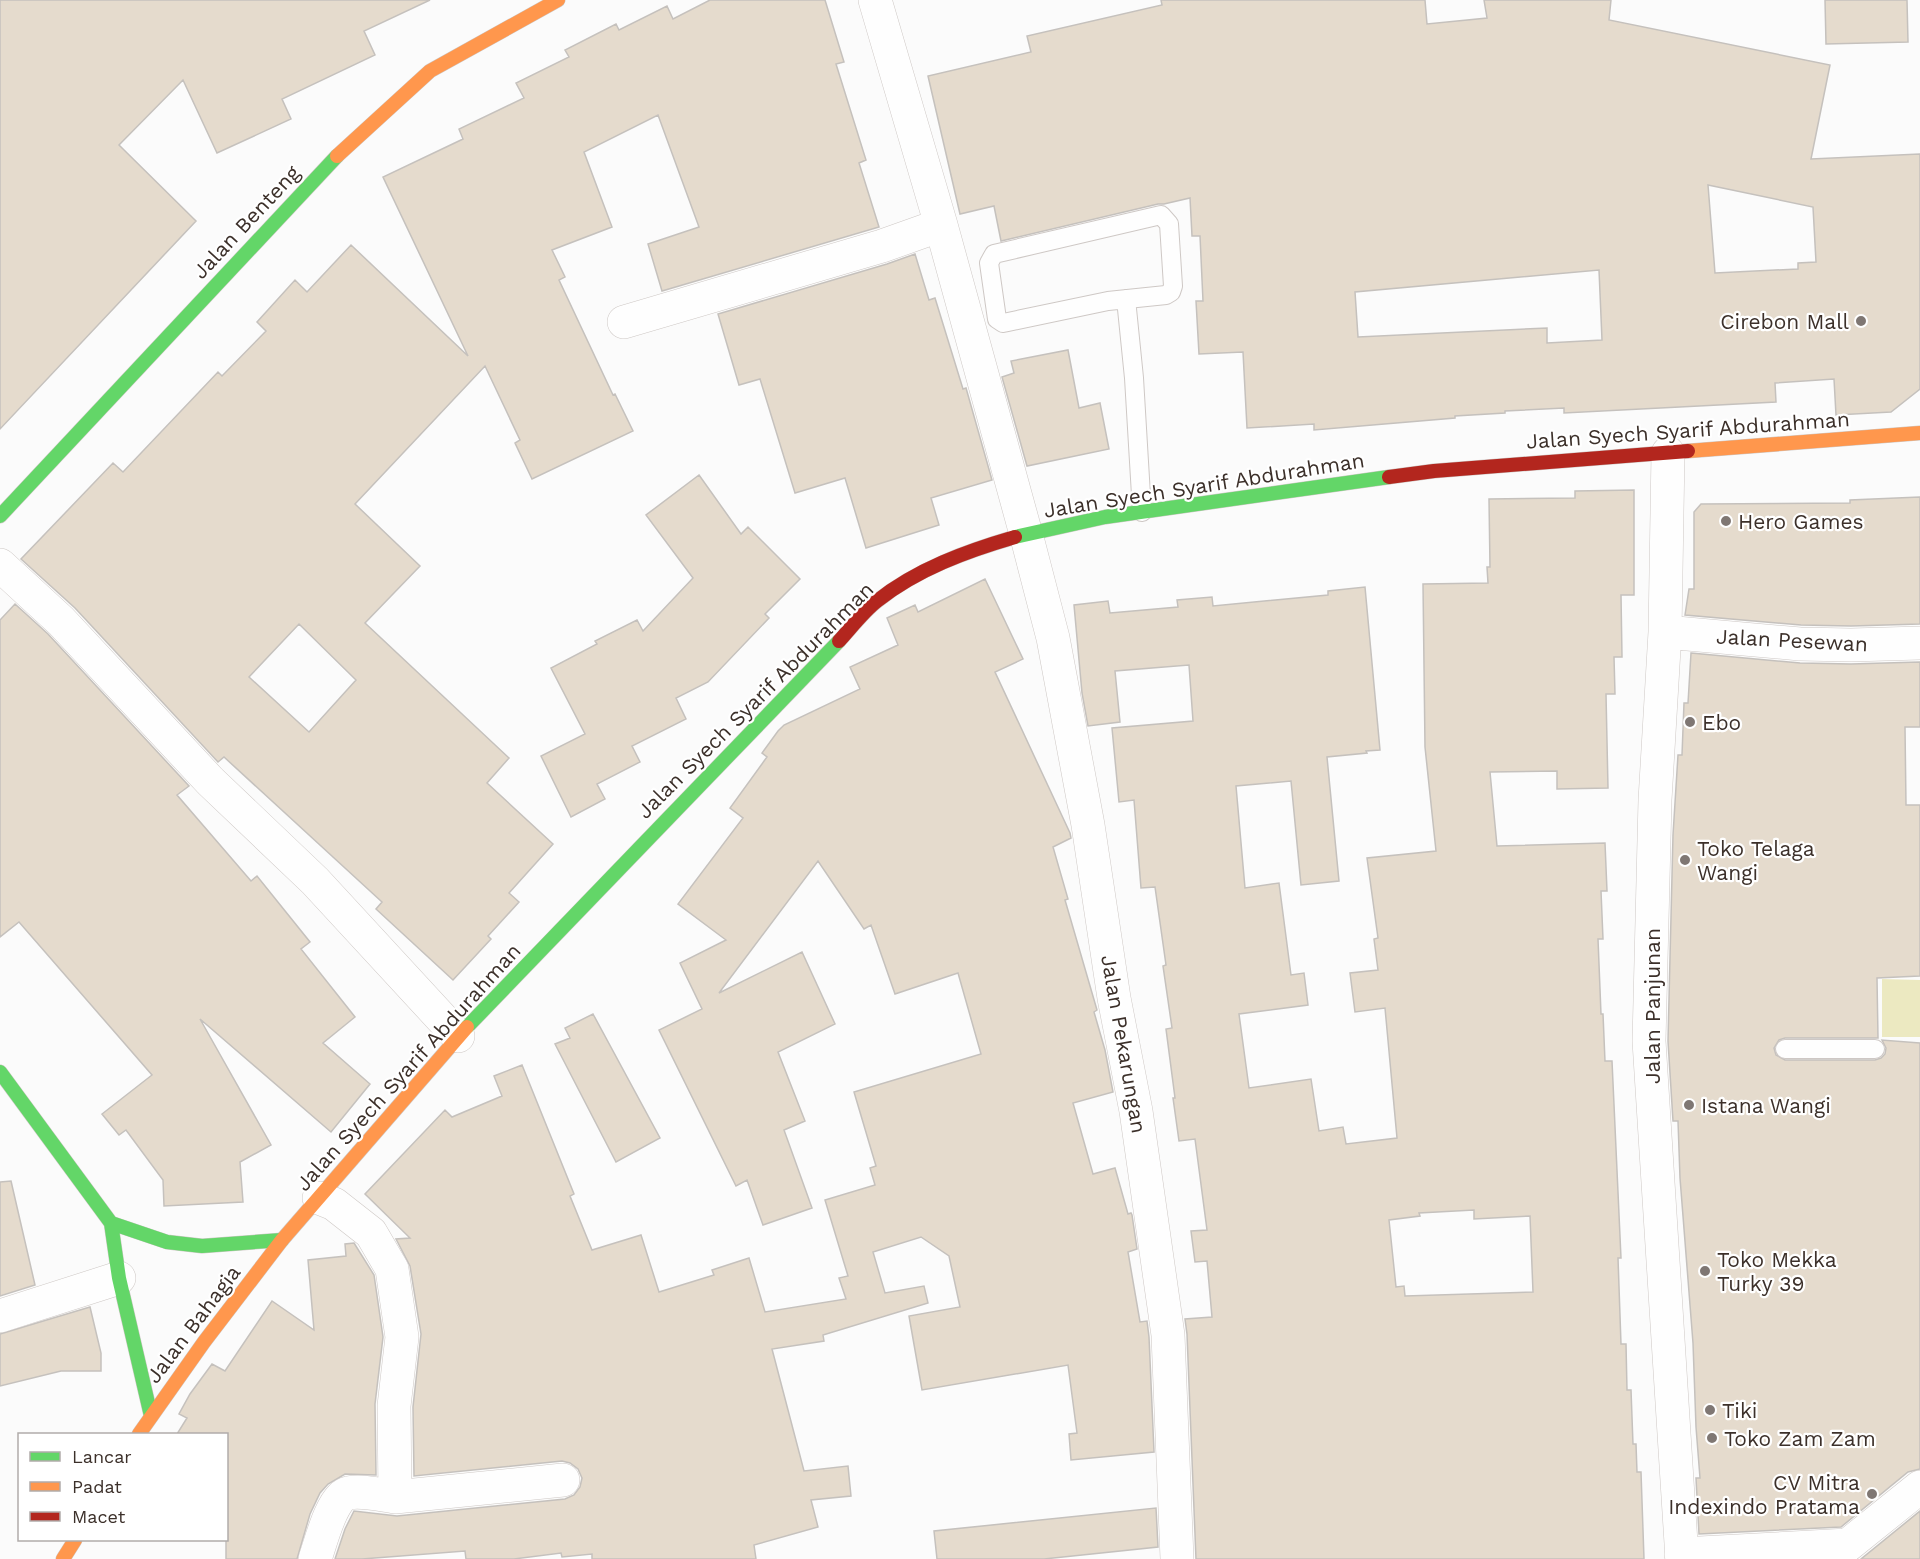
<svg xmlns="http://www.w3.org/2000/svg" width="1920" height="1559" viewBox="0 0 1920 1559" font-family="'Work Sans',sans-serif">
<rect width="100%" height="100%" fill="#fbfbfb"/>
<path fill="#ece9c1" d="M 1882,979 L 1920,980 L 1920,1037 L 1882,1037 Z"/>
<path fill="#e5dbcd" stroke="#c5c1bd" stroke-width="1.5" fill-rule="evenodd" d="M 0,0 L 430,0 L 364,31 L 375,55 L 282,99 L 291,119 L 217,153 L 183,80 L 119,145 L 196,221 L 0,429 Z
M 710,0 L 825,0 L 844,62 L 836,64 L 866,160 L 859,163 L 879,227 L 662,291 L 648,244 L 699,227 L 658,115 L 584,152 L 612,227 L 552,250 L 565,277 L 559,280 L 613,395 L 615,394 L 633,431 L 532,479 L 515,443 L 520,440 L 485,366 L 355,504 L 420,566 L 365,623 L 509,758 L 487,783 L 553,844 L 509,893 L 519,902 L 488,936 L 491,939 L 453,980 L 376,909 L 382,902 L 224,757 L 218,762 L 75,608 L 21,559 L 113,463 L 123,472 L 218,372 L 222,376 L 266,331 L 257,322 L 295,280 L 307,292 L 351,245 L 468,356 L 383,177 L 463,139 L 459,129 L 524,98 L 516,83 L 569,57 L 565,50 L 616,24 L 619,30 L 667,6 L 673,19 ZM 299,624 L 356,680 L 309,732 L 249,677 Z
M 1161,0 L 1425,0 L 1427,24 L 1487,18 L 1484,0 L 1611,0 L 1609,20 L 1830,65 L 1811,159 L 1920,154 L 1920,389 L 1891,412 L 1836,415 L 1834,379 L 1775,383 L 1776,402 L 1564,413 L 1564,408 L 1505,411 L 1505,413 L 1455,416 L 1455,418 L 1314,430 L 1314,424 L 1247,428 L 1243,352 L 1199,354 L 1196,301 L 1203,301 L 1200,236 L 1192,236 L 1190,198 L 1164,204 L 1158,204 L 1001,241 L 994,206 L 960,214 L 928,76 L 1031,52 L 1027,36 L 1162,5 ZM 1708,185 L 1813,207 L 1816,262 L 1798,263 L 1798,269 L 1715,273 ZM 1599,270 L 1602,340 L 1547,343 L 1547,328 L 1358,337 L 1355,292 Z
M 1825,0 L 1907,0 L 1908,42 L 1826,44 Z
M 915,254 L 929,300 L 935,298 L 963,389 L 966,388 L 992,480 L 931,498 L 939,525 L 866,548 L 845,478 L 795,493 L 760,379 L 739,385 L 718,314 L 887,264 Z
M 1068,350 L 1079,408 L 1100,403 L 1109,449 L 1027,466 L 1002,377 L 1014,373 L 1011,361 Z
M 699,475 L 741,534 L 748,527 L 800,579 L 765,614 L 769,618 L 708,682 L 676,698 L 686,719 L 632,746 L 640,762 L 597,784 L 605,799 L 571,817 L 541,756 L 585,734 L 551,668 L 597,644 L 595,641 L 637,620 L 643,631 L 693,578 L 646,515 Z
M 1634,490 L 1634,595 L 1621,595 L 1622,657 L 1614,657 L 1615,694 L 1606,694 L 1608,788 L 1557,789 L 1557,771 L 1490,772 L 1497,846 L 1605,843 L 1607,891 L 1601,891 L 1603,939 L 1598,939 L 1601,1014 L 1603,1014 L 1605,1061 L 1612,1061 L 1621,1258 L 1618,1258 L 1621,1344 L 1626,1344 L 1627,1390 L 1631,1390 L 1633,1444 L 1636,1444 L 1637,1472 L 1641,1472 L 1644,1559 L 1196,1559 L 1187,1334 L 1185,1319 L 1212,1317 L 1207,1261 L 1195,1262 L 1191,1231 L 1207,1230 L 1195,1139 L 1179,1141 L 1173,1098 L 1175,1098 L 1166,1029 L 1172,1028 L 1163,966 L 1166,965 L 1155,887 L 1141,888 L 1134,800 L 1119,802 L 1112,728 L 1193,721 L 1189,665 L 1115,671 L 1120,722 L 1088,726 L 1082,693 L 1074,605 L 1108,601 L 1110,613 L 1178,607 L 1177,600 L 1212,597 L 1213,606 L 1328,595 L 1328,591 L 1365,587 L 1380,750 L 1366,751 L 1367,753 L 1327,757 L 1339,881 L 1301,885 L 1291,781 L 1236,786 L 1245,888 L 1279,883 L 1291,975 L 1304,973 L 1308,1005 L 1239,1014 L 1249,1088 L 1311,1079 L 1319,1131 L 1343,1127 L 1346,1144 L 1397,1138 L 1385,1008 L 1355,1012 L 1350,973 L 1378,970 L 1374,939 L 1378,938 L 1367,858 L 1436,851 L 1425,747 L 1423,584 L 1488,583 L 1487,567 L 1490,567 L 1489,499 L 1575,498 L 1575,491 ZM 1474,1210 L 1474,1219 L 1530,1216 L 1533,1292 L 1405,1296 L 1404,1286 L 1396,1287 L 1389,1220 L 1420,1216 L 1419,1213 Z
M 1920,497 L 1920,624 L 1851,626 L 1801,625 L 1685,615 L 1689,589 L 1694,589 L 1694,512 L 1701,504 L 1850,503 L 1850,500 Z
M 985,579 L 1023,659 L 995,672 L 1070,833 L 1071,838 L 1053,847 L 1068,899 L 1065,900 L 1097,1010 L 1094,1012 L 1105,1050 L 1113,1092 L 1073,1103 L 1093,1174 L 1115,1168 L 1128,1214 L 1131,1213 L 1132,1215 L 1137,1249 L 1128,1252 L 1140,1322 L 1147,1321 L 1149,1337 L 1154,1452 L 1071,1460 L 1069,1434 L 1077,1433 L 1068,1365 L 922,1390 L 909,1316 L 960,1307 L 949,1256 L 921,1237 L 873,1252 L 885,1293 L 924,1286 L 928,1303 L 823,1335 L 824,1341 L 772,1349 L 804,1471 L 848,1466 L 851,1496 L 811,1500 L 818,1527 L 754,1545 L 756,1559 L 592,1559 L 592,1554 L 562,1557 L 561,1553 L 514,1559 L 466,1559 L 465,1551 L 362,1559 L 335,1559 L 345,1529 L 354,1511 L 397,1516 L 565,1499 L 574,1495 L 580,1487 L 582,1478 L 578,1469 L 570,1463 L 562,1461 L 414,1476 L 413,1407 L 421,1334 L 410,1266 L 396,1239 L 410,1238 L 365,1194 L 445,1110 L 452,1117 L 502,1096 L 494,1076 L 522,1065 L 574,1194 L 570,1196 L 592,1250 L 641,1235 L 659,1292 L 714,1275 L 712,1270 L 749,1258 L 765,1312 L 846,1299 L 839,1278 L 848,1276 L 825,1200 L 875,1185 L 870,1168 L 876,1166 L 854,1092 L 981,1054 L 958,973 L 895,994 L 871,925 L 864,929 L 818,861 L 719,993 L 802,952 L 835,1024 L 778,1052 L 805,1121 L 784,1130 L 812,1208 L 763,1225 L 747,1180 L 736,1186 L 659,1030 L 702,1009 L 680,963 L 726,940 L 678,904 L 743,818 L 730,808 L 767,757 L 762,753 L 778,731 L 784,725 L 860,689 L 850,667 L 898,645 L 887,618 L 915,605 L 918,612 Z
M 15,604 L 48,634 L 189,786 L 177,795 L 251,881 L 257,876 L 310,942 L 301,949 L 355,1017 L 323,1043 L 370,1084 L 331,1132 L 200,1019 L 271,1145 L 240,1162 L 243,1202 L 164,1206 L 163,1180 L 126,1130 L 119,1135 L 102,1114 L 152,1075 L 19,922 L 0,937 L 0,620 Z
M 1691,653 L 1800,663 L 1851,664 L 1920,662 L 1920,727 L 1905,727 L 1906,805 L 1920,805 L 1920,976 L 1877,978 L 1878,1038 L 1785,1038 L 1779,1040 L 1774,1048 L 1776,1055 L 1785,1060 L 1875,1060 L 1881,1058 L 1885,1054 L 1886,1048 L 1882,1040 L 1920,1043 L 1920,1469 L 1908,1472 L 1841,1527 L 1699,1534 L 1696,1478 L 1700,1478 L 1696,1427 L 1693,1343 L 1680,1178 L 1678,1121 L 1673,1121 L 1668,1041 L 1673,835 L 1678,755 L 1682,755 L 1684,703 L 1688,703 Z
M 593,1014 L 660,1138 L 616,1162 L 555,1044 L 570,1038 L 565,1028 Z
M 11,1181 L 35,1285 L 0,1296 L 0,1182 Z
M 354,1243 L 374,1275 L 383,1337 L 375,1404 L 376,1475 L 345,1474 L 328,1484 L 320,1493 L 310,1514 L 297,1559 L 226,1559 L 226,1434 L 177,1434 L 187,1418 L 179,1414 L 190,1394 L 212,1364 L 225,1371 L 272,1301 L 314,1330 L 308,1260 L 346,1256 L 345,1244 Z
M 90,1307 L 101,1353 L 101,1371 L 61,1371 L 0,1386 L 0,1334 Z
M 1156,1508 L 1158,1547 L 1044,1559 L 937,1559 L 934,1531 Z
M 1920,1511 L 1920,1559 L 1861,1559 Z"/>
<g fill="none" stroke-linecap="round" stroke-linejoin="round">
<defs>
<path id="lane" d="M 1161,215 L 1169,224 L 1173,286 L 1171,292 L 1166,295 L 1108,301 L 1008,322 L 1003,323 L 997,319 L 989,263 L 994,254 Z
M 1126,299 L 1134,378 L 1142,512
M 1785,1049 L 1875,1049"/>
<path id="street" d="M 941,225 L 1026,534 L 1053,638 L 1088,825 L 1114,998 L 1136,1111 L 1168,1335 L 1177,1559
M 624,322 L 882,246 L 941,225 L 875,0
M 1668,453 L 1665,632 L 1655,800 L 1649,1041 L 1682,1559
M 0,565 L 61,621 L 210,781 L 315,881 L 458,1036
M 1665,632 L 1800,644 L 1851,645 L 1920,643
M 319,1198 L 334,1204 L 371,1233 L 392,1269 L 402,1337 L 394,1406 L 395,1497 L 563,1480
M 0,1316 L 119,1278
M 1681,1554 L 1848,1545 L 1920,1487
M 315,1559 C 320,1545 332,1496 348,1493 C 362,1490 381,1495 395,1497"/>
<path id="fast" d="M 0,516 L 337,156
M 1015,537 L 1105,517 L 1389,477
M 467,1027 L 839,641
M 0,1072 L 111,1223 L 119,1278 L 151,1416
M 111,1223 L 167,1242 L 202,1246 L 282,1240"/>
<path id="slow" d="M 337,156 L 430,71 L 558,0
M 1688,451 L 1920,433
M 139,1434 L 204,1342 L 282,1240 L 467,1027
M 63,1559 L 75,1540"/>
<path id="jam" d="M 1389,477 L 1434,471 L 1688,451
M 839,641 C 851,628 863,612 877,601 C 917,569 967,551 1015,537"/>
</defs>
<use href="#lane" stroke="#cec8c5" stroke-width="20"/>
<use href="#street" stroke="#cec8c5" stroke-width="34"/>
<use href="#fast" stroke="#cec8c5" stroke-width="15"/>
<use href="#slow" stroke="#cec8c5" stroke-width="15"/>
<use href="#jam" stroke="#cec8c5" stroke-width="15"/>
<use href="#lane" stroke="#fefefe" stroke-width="18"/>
<use href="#street" stroke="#fefefe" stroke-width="33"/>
<use href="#fast" stroke="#63d668" stroke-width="14"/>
<use href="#slow" stroke="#ff974d" stroke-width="14"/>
<use href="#jam" stroke="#b3261e" stroke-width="14"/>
</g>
<g fill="#7f7773" stroke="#fff" stroke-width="2">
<circle cx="1861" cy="321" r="6"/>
<circle cx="1726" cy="521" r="6"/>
<circle cx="1690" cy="722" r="6"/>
<circle cx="1685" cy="860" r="6"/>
<circle cx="1689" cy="1105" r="6"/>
<circle cx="1705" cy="1271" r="6"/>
<circle cx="1710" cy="1410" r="6"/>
<circle cx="1712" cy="1438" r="6"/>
<circle cx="1872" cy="1494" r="6"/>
</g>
<g text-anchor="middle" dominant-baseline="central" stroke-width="4.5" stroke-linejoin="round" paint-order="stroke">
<g font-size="21" fill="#3c302a" stroke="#fff">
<text transform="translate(246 222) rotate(-47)">Jalan Benteng</text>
<text transform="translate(1688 430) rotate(-4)">Jalan Syech Syarif Abdurahman</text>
<text transform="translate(1204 485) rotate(-9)">Jalan Syech Syarif Abdurahman</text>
<text transform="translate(1792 640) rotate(3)">Jalan Pesewan</text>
<text transform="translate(755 700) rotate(-45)">Jalan Syech Syarif Abdurahman</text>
<text transform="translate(1652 1006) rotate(-90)">Jalan Panjunan</text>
<text transform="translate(1124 1044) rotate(80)">Jalan Pekarungan</text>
<text transform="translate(408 1067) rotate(-48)">Jalan Syech Syarif Abdurahman</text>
<text transform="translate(193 1324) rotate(-53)">Jalan Bahagia</text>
</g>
<g font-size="21" fill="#3c302a" stroke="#fff" text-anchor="start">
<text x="1849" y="321" text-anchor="end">Cirebon Mall</text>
<text x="1738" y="521">Hero Games</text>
<text x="1702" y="722">Ebo</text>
<text x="1697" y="848">Toko Telaga<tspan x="1697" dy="24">Wangi</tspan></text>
<text x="1701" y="1105">Istana Wangi</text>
<text x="1717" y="1259">Toko Mekka<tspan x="1717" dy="24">Turky 39</tspan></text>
<text x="1722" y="1410">Tiki</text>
<text x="1724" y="1438">Toko Zam Zam</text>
<text x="1860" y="1482" text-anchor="end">CV Mitra<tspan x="1860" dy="24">Indexindo Pratama</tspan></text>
</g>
</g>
<rect x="18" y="1433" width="210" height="108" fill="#ffffff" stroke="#b1acaa" stroke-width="1.5"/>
<rect x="30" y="1452" width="30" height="9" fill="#63d668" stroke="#b1acaa" stroke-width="1.5"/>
<text x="72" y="1463" font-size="18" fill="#3c302a">Lancar</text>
<rect x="30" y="1482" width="30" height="9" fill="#ff974d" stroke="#b1acaa" stroke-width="1.5"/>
<text x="72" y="1493" font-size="18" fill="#3c302a">Padat</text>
<rect x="30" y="1512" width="30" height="9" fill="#b3261e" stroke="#b1acaa" stroke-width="1.5"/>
<text x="72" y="1523" font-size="18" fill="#3c302a">Macet</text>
</svg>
